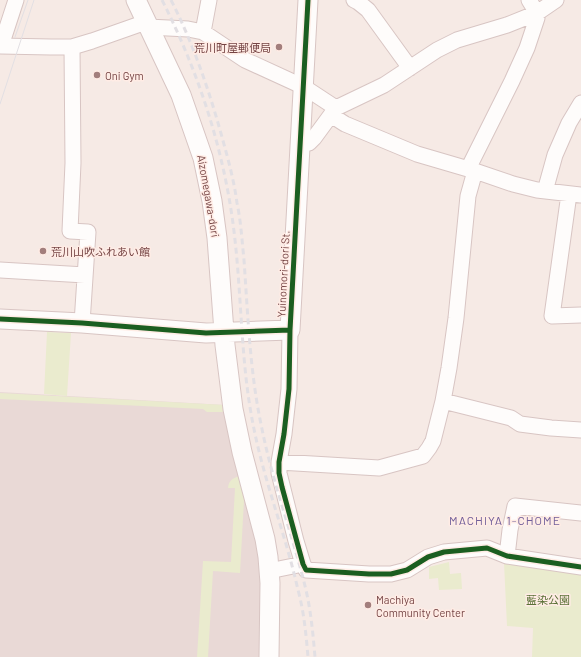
<svg xmlns="http://www.w3.org/2000/svg" width="581" height="657" viewBox="0 0 581 657" font-family="Barlow,'Noto Sans JP',sans-serif">
<rect width="100%" height="100%" fill="#f6eae5"/>
<path fill="#e9d9d6" d="M 0,392 L 225,405 L 255,531 L 261,565 L 261,657 L 0,657 Z"/>
<path fill="#eaebce" d="M 47,332 L 71,333 L 67,396 L 44,394 Z
M 0,393 L 225,405 L 225,412 L 207,412 L 203,409 L 0,399 Z
M 239,476 L 244,495 L 244,500 L 240,573 L 213,571 L 208,657 L 197,657 L 203,561 L 231,562 L 235,488 L 228,488 C 229,480 232,479 239,476 Z
M 449,562 L 450,574 L 461,573 L 462,589 L 439,590 L 438,578 L 429,579 L 429,567 Z
M 504,563 L 555,567 L 581,572 L 581,657 L 532,657 L 533,628 L 507,626 Z"/>
<g fill="none" stroke-linecap="round" stroke-linejoin="round">
<defs>
<path id="minor" d="M 354,0 L 358,2 L 368,10 L 410,68
M 148,27 L 188,29 L 203,32 L 209,0
M 203,32 L 245,60 L 304,87 L 336,108
M 0,46 L 51,47 L 72,47 L 92,41 L 146,22
M 1,46 L 16,0
M 72,47 L 73,163 L 70,231 L 88,232 L 82,323
M 331,115 L 345,124 L 417,154 L 475,171 L 513,184 L 537,190 L 581,195
M 300,144 L 309,143 L 314,138 L 336,108 L 384,85 L 437,50 L 457,40 L 507,25 L 537,13 L 556,0
M 468,169 L 512,81 L 527,48 L 537,18 L 537,13 L 529,0
M 545,191 L 555,155 L 569,123 L 581,103
M 569,194 L 552,316 L 581,315
M 0,270 L 85,275
M 290,330 L 289,389 L 284,434 L 279,462 L 279,473 L 296,541 L 303,564 L 306,570 L 369,574 L 391,574 L 407,570 L 428,557 L 444,552 L 487,548 L 507,556 L 581,567
M 443,401 L 511,418 L 520,424 L 551,428 L 581,430
M 279,462 L 379,468 L 423,456 L 429,448 L 433,441 L 443,401 L 449,368 L 456,318 L 468,196 L 475,171
M 507,556 L 510,530 L 515,506 L 581,513
M 269,571 L 303,564"/>
<path id="tertiary" d="M 136,0 L 181,95 L 203,158 L 212,201 L 217,238 L 225,345 L 233,409 L 242,452 L 265,539 L 268,557 L 270,583 L 269,657
M 0,319 L 82,323 L 206,333 L 290,330 L 308,0"/>
</defs>
<use href="#minor" stroke="#d8c5c3" stroke-width="17"/>
<use href="#tertiary" stroke="#d8c5c3" stroke-width="21"/>
<use href="#minor" stroke="#fefcfb" stroke-width="15"/>
<use href="#tertiary" stroke="#fefcfb" stroke-width="19"/>
<path stroke="#e2dfe3" stroke-width="1" d="M 15,37 L 28,0
M 0,104 L 34,0"/>
<path stroke="#e2dfe3" stroke-width="3" stroke-dasharray="6 4" stroke-linecap="butt" d="M 162,0 C 200,75 226,156 235,240 C 242,303 241,367 254,429 C 265,484 286,536 298,590 C 304,612 306,634 308,657
M 171,0 C 193,43 209,90 222,137 C 228,159 234,180 237,203 C 241,222 242,241 244,260 C 248,317 250,374 262,429 C 273,484 293,536 306,590 C 311,612 313,634 315,657"/>
<defs>
<path id="cycleway" d="M 308,0 L 290,330 L 289,389 L 284,434 L 279,462 L 279,473 L 282,487 L 303,564 L 306,570 L 369,574 L 391,574 L 407,570 L 428,557 L 444,552 L 487,548 L 507,556 L 581,567
M 0,319 L 82,323 L 206,333 L 290,330"/>
</defs>
<use href="#cycleway" stroke="#ffece5" stroke-width="8"/>
<use href="#cycleway" stroke="#1b5e20" stroke-width="5"/>
</g>
<g fill="#a27e7c" stroke="#ffece5" stroke-width="1.5">
<circle cx="279" cy="47" r="4"/>
<circle cx="97" cy="75" r="4"/>
<circle cx="43" cy="251" r="4"/>
<circle cx="368" cy="605" r="4"/>
</g>
<g text-anchor="middle" dominant-baseline="central" stroke-width="3" stroke-linejoin="round" paint-order="stroke">
<g font-size="11" fill="#754444" stroke="#ffece5" text-anchor="start">
<text x="271" y="47" text-anchor="end">荒川町屋郵便局</text>
<text x="105" y="75">Oni Gym</text>
<text x="51" y="251">荒川山吹ふれあい館</text>
<text x="376" y="599">Machiya<tspan x="376" dy="13">Community Center</tspan></text>
</g>
<g font-size="11" fill="#754444" stroke="#ffece5">
<text transform="translate(209 196) rotate(80)">Aizomegawa-dori</text>
<text transform="translate(283 274) rotate(-87)">Yuinomori-dori St.</text>
</g>
<g font-size="11" fill="#5b7137" stroke="#ffece5">
<text x="548" y="599">藍染公園</text>
</g>
<g font-size="12" letter-spacing="1" fill="#715f9a" stroke="#ffece5">
<text x="505" y="520">MACHIYA 1-CHOME</text>
</g>
</g>
</svg>
